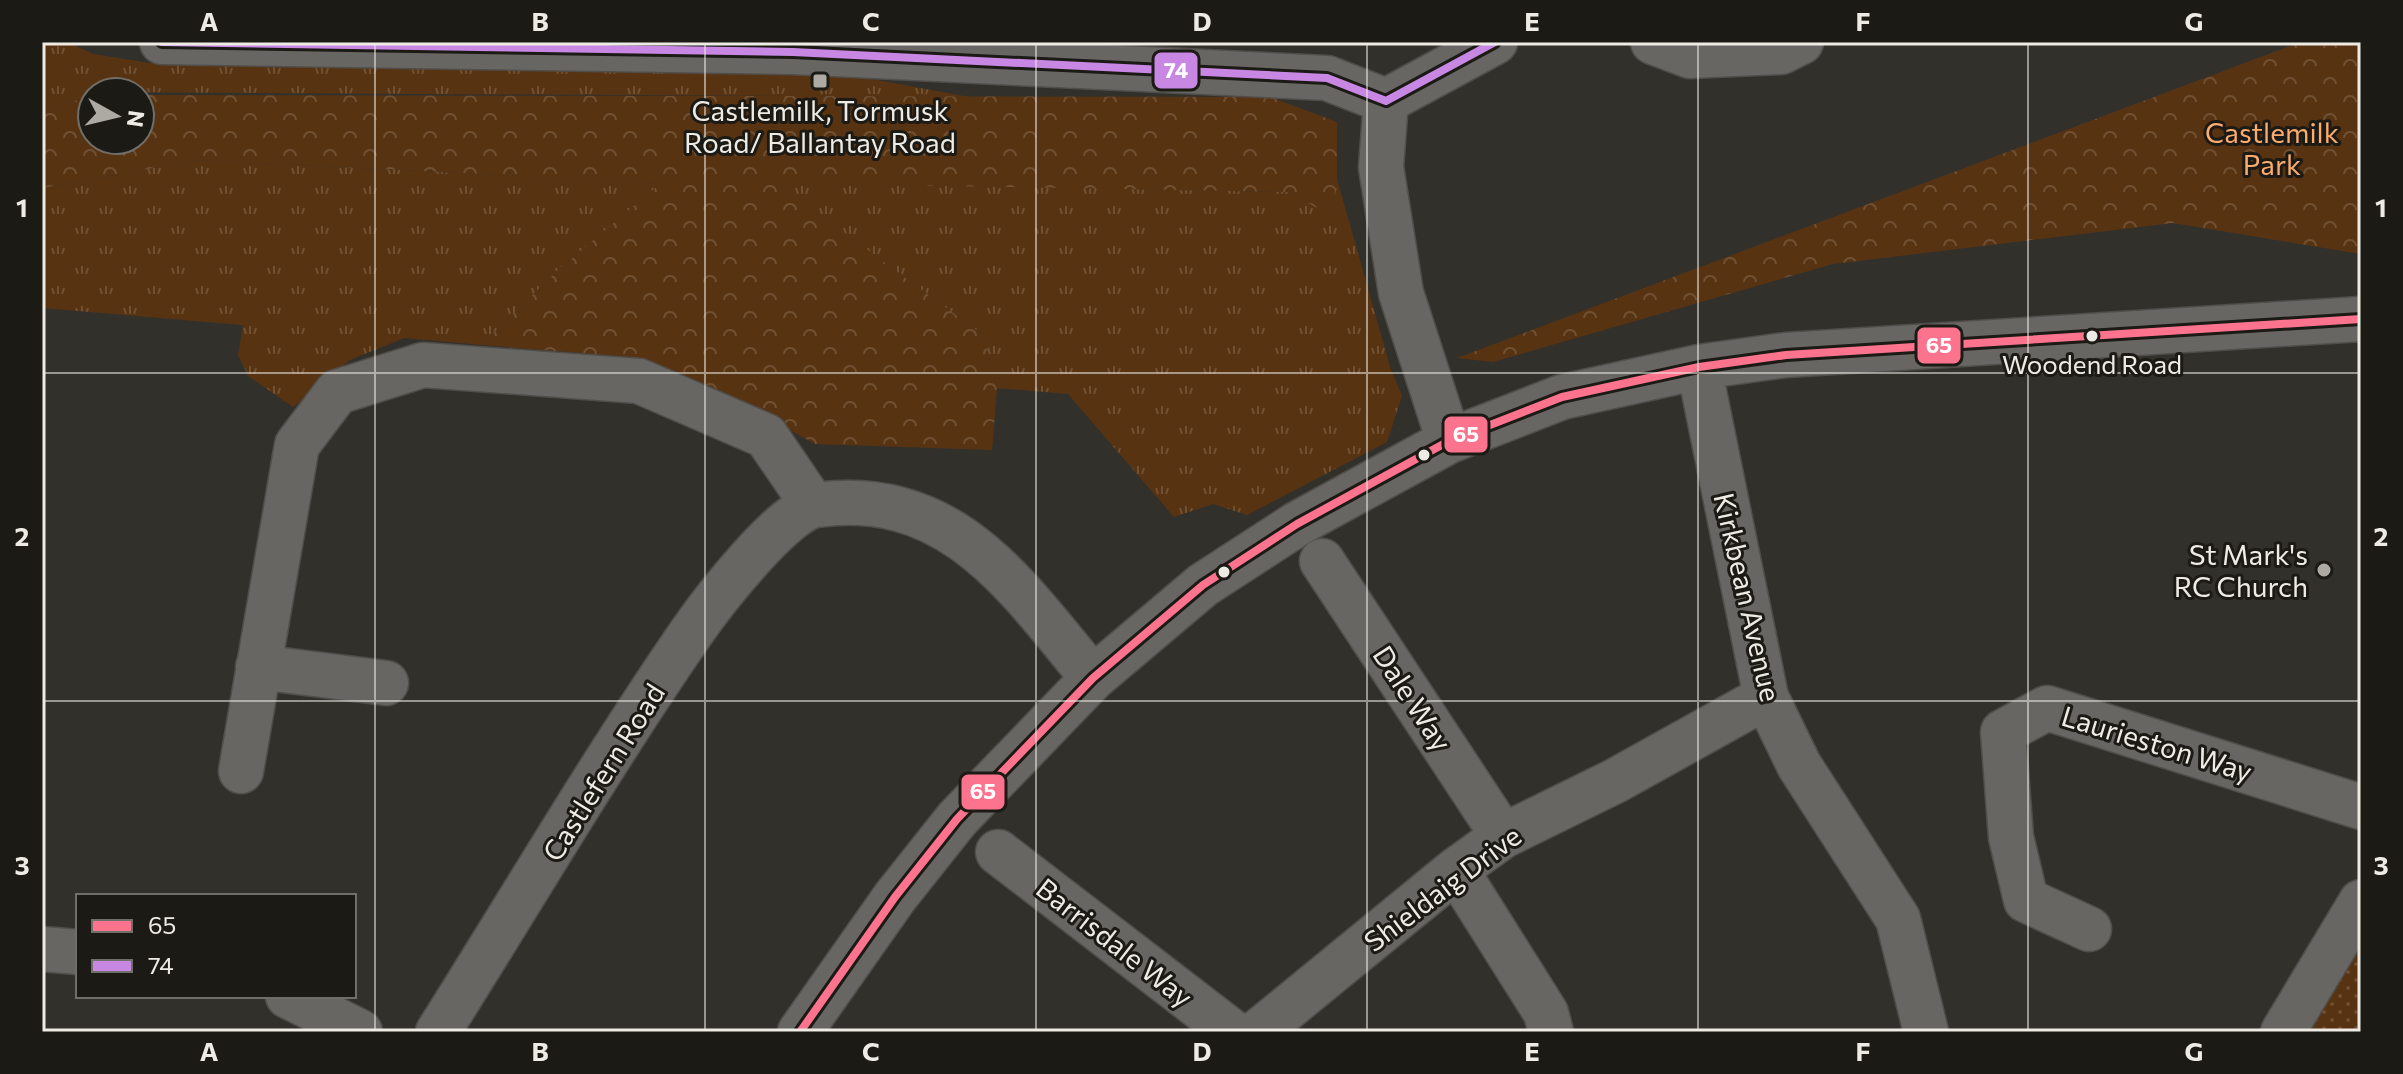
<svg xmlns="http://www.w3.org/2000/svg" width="2403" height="1074" viewBox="0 0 2403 1074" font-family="Commissioner,sans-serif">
<defs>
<pattern id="grass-tufts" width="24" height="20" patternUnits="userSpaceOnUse" patternTransform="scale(2)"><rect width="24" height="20" fill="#583312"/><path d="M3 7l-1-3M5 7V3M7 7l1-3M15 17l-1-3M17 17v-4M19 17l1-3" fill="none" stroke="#705134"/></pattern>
<pattern id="forest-crowns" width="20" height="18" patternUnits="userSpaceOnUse" patternTransform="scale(2)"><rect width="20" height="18" fill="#583312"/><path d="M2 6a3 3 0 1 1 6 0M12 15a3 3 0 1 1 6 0" fill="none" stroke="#705134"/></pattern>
<pattern id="park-dots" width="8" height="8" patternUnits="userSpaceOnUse" patternTransform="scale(2)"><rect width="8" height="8" fill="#583312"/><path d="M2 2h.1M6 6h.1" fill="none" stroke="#705134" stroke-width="1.8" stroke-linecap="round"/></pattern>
</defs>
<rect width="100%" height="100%" fill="#32302a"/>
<path fill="url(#grass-tufts)" d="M 42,42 L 67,42 L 93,54 L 149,63 L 839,73 L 969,97 L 92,92 L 92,96 L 42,110 Z
M 198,160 L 663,183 L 558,270 L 482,345 L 404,338 L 350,360 L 293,407 L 248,376 L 238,355 L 243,325 L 42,308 L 42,188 Z
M 1337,179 L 1391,370 L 1402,396 L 1387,442 L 1247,515 L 1213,504 L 1174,517 L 1068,394 L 997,388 L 983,335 L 775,182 L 1290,192 L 1330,215 Z"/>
<path fill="url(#forest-crowns)" d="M 2301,42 L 2361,42 L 2361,254 L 2173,223 L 1833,264 L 1493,362 L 1457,358 Z
M 140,95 L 1270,97 L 1337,122 L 1337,179 L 1330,216 L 1290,192 L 777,183 L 983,335 L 997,388 L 992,450 L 815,444 L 729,396 L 641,358 L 482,345 L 558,270 L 661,183 L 198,160 L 42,188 L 42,110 L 92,96 L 92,140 L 140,140 Z"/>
<path fill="url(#park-dots)" d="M 2361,938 L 2361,1032 L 2301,1032 Z"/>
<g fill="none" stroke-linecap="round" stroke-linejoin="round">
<defs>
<path id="minor" d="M 162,42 L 793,52 L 1327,78 L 1386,101
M 1653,42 L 1690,56 L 1781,52 L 1801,42
M 1386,101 L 1381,167 L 1401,293 L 1449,441
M 1386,101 L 1495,42
M 1699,367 L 1766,697 L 1799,765 L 1898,919 L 1926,1032
M 1322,561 L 1503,836
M 258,667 L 386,683
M 241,771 L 297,445 L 337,392 L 423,365 L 639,381 L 766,436 L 813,505
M 998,852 L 1232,1032
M 1456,870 L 1546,1013 L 1551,1032
M 2089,929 L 2026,900 L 2011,837 L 2003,732 L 2047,708 L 2361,807
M 42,949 L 78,952
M 288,996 L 360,1032
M 438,1032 C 522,899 602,762 691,633 C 711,604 784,509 817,505 C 952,486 1017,587 1093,678
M 800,1032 L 895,897 L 957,819 L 1093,678 L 1203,585 L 1297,524 L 1449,441 L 1562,397 L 1699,367 L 1786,355 L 2361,319
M 1258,1032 L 1456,870 L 1503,836 L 1615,781 L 1766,697
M 2283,1032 L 2361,902"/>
</defs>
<use href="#minor" stroke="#504e4a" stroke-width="47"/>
<use href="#minor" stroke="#686662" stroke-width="44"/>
<defs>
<path id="bus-1" d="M 800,1032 L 895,897 L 957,819 L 1093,678 L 1203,585 L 1297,524 L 1449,441 L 1562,397 L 1699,367 L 1786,355 L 2361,319"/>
<path id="bus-2" d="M 162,42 L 793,52 L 1327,78 L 1386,101 L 1495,42"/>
</defs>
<use href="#bus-1" stroke="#1b1a15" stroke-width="14"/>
<use href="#bus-2" stroke="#1b1a15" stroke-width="14"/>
<use href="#bus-1" stroke="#fc738d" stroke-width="8"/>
<use href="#bus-2" stroke="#c787e3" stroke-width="8"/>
</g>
<path fill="none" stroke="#edebe4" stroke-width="2" stroke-opacity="0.55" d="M 375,42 L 375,1032M 705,42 L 705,1032M 1036,42 L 1036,1032M 1367,42 L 1367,1032M 1698,42 L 1698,1032M 2028,42 L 2028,1032M 42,373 L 2361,373M 42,701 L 2361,701"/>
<g fill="#acaaa3" stroke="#1b1a15" stroke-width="3">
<rect x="812" y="73" width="16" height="16" rx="4"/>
<circle cx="2324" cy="570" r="8"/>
</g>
<g fill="#edebe4" stroke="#1b1a15" stroke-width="3">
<circle cx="2092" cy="336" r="7"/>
<circle cx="1424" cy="455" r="7"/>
<circle cx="1224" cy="572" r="7"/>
</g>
<g text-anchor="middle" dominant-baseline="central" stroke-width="6" stroke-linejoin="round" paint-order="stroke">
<g font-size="26" fill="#edebe4" stroke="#1b1a15">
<text x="2092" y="363">Woodend Road</text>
</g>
<g font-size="28" fill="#edebe4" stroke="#1b1a15">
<text x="820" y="110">Castlemilk, Tormusk<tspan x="820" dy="32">Road/ Ballantay Road</tspan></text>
<text x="2308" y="554" text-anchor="end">St Mark's<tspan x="2308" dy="32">RC Church</tspan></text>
</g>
<g font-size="28" fill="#fcab6d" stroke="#1b1a15">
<text x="2272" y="132">Castlemilk<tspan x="2272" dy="32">Park</tspan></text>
</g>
<g font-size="28" fill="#edebe4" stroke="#1b1a15">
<text transform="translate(1748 597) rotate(77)">Kirkbean Avenue</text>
<text transform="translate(1413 698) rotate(57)">Dale Way</text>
<text transform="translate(2157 743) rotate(17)">Laurieston Way</text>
<text transform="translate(603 772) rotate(-58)">Castlefern Road</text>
<text transform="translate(1442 888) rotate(-37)">Shieldaig Drive</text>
<text transform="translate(1115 942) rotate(38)">Barrisdale Way</text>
</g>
</g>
<g stroke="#1b1a15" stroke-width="3">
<rect x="1153" y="51" width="46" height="39" rx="8" fill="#c787e3"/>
<rect x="1916" y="326" width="46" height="39" rx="8" fill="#fc738d"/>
<rect x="1443" y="415" width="46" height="39" rx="8" fill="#fc738d"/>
<rect x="960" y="773" width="46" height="38" rx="8" fill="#fc738d"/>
</g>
<g font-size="22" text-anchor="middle" font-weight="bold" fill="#fff">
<text x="1176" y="78">74</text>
<text x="1939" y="353">65</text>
<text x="1466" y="442">65</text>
<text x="983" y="799">65</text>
</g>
<rect width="2403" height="1074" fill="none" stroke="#1b1a15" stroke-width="88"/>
<rect x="76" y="894" width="280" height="104" fill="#1b1a15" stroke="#6f6e68" stroke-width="2"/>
<rect x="92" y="920" width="40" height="12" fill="#fc738d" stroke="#6f6e68" stroke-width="2"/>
<text x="148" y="934" font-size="24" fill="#edebe4">65</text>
<rect x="92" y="960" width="40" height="12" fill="#c787e3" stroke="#6f6e68" stroke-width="2"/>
<text x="148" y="974" font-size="24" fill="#edebe4">74</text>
<g transform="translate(116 116) rotate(98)"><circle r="38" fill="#1b1a15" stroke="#6f6e68" stroke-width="2"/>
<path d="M0-6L14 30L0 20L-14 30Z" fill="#acaaa3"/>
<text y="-12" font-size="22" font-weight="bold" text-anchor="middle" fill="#edebe4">N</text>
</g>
<rect x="44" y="44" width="2315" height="986" fill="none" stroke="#edebe4" stroke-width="3"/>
<g font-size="26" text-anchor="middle" font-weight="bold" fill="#edebe4">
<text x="209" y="31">A</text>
<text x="540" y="31">B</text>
<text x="871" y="31">C</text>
<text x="1202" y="31">D</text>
<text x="1532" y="31">E</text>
<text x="1863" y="31">F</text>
<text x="2194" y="31">G</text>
<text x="22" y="217">1</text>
<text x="2381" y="217">1</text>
<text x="22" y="546">2</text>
<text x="2381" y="546">2</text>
<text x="22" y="875">3</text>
<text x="2381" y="875">3</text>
<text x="209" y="1061">A</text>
<text x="540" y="1061">B</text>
<text x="871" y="1061">C</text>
<text x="1202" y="1061">D</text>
<text x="1532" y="1061">E</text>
<text x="1863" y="1061">F</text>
<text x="2194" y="1061">G</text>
</g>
</svg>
